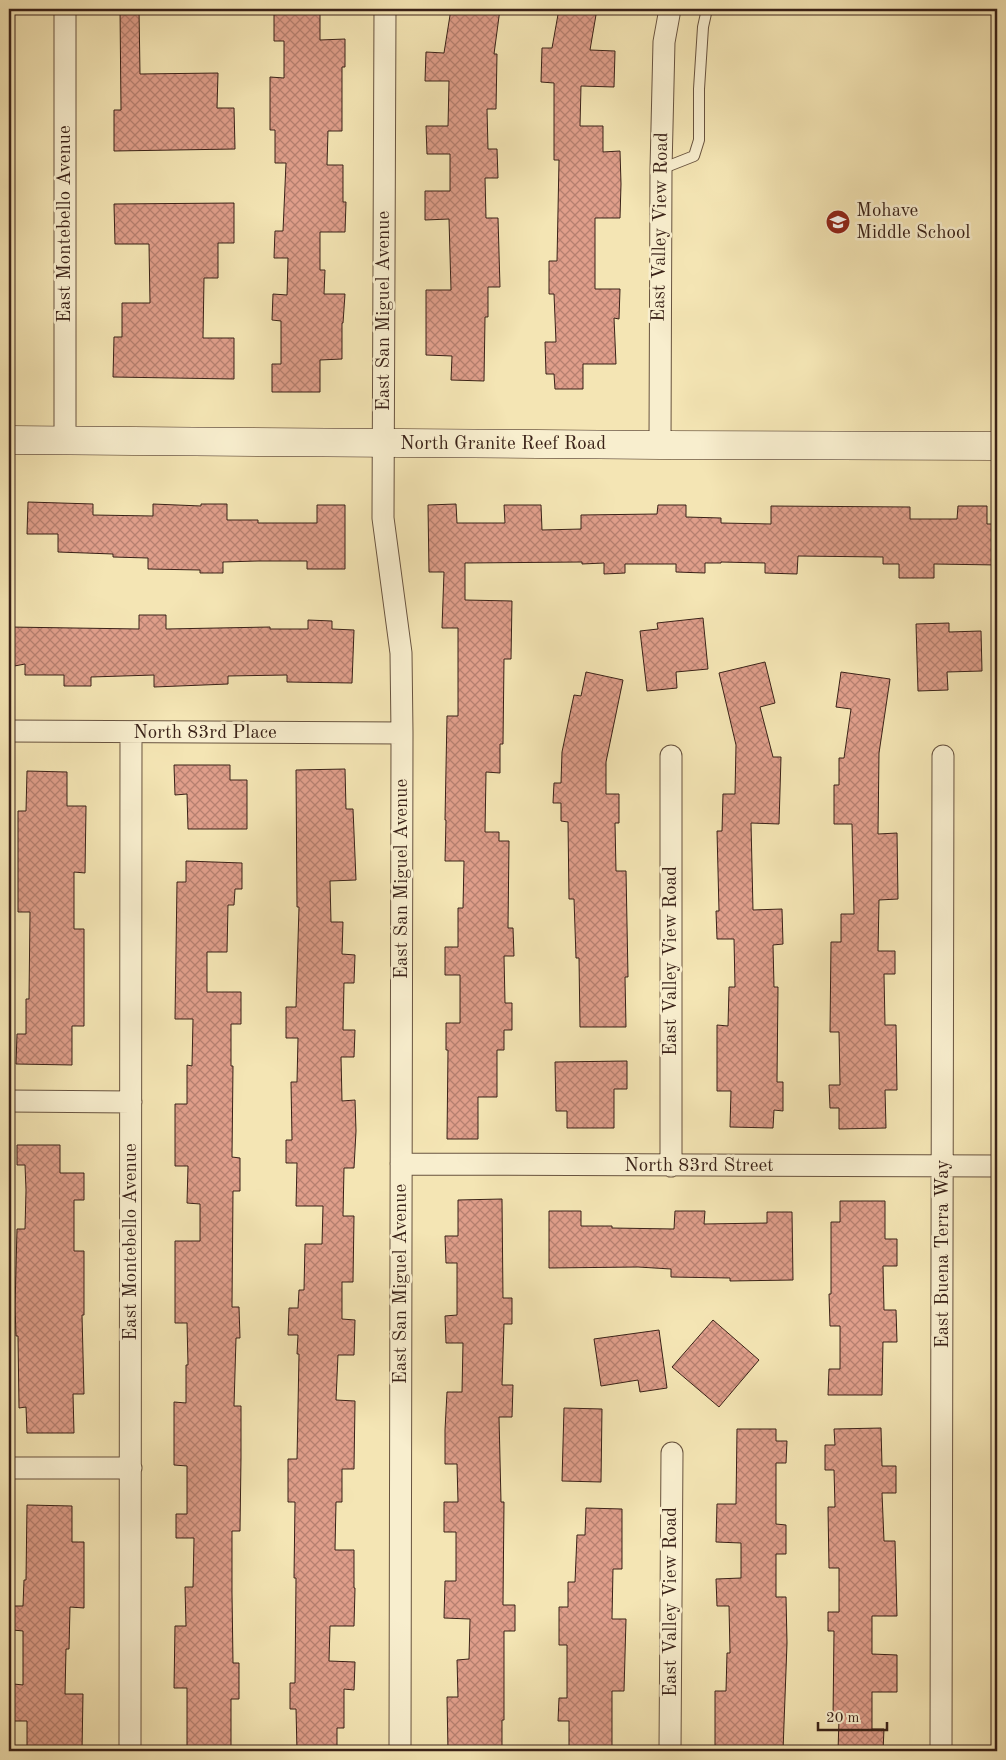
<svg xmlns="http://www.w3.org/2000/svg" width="1006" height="1760" viewBox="0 0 1006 1760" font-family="'Old Standard TT',serif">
<defs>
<pattern id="building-cross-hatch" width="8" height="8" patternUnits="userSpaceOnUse" patternTransform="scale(1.25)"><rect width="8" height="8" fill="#df9e8a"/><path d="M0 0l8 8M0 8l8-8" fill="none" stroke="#b68070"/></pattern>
</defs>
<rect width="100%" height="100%" fill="#f4e5b4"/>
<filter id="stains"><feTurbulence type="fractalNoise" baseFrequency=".004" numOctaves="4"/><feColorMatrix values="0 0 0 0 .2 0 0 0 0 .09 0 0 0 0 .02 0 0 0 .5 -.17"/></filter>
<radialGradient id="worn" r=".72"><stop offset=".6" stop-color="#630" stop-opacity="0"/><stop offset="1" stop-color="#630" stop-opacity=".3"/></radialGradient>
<path fill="url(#building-cross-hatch)" stroke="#3a2218" d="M 120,9 L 139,9 L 140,74 L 218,73 L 217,108 L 234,108 L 235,149 L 114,151 L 114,110 L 121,110 Z
M 451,9 L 500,9 L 494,54 L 497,54 L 496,109 L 487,109 L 488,149 L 497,149 L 498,178 L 485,178 L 486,218 L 498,218 L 500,287 L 488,287 L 488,317 L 485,317 L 484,381 L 451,380 L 452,356 L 426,355 L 426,290 L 451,290 L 449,219 L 425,220 L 425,191 L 450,191 L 450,154 L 427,154 L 426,126 L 448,126 L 449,81 L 425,81 L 426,52 L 444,53 Z
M 559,9 L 597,9 L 590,50 L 615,51 L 614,87 L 581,86 L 580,126 L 603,126 L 603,152 L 620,151 L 621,184 L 620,218 L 595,218 L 595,289 L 620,289 L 619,319 L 614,318 L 616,364 L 583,364 L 583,389 L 555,389 L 554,374 L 546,374 L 545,342 L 556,342 L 554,294 L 549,294 L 549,261 L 557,261 L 559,160 L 554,160 L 554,83 L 541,82 L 542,48 L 552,48 Z
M 274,13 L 320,13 L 320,40 L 345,39 L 345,67 L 342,67 L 342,131 L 328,131 L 327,165 L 343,165 L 343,202 L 346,202 L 345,232 L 320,232 L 320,270 L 325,270 L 324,294 L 345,294 L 343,323 L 342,323 L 342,359 L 320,360 L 320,392 L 272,392 L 272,364 L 281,364 L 281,321 L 272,320 L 273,294 L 287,295 L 288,258 L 274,258 L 275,231 L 283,231 L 286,163 L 275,163 L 275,130 L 270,130 L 270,77 L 284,78 L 284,41 L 274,41 Z
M 234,203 L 234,243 L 218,243 L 218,278 L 204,278 L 203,338 L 234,338 L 234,379 L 113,377 L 114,337 L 122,337 L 122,303 L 150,303 L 149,244 L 115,244 L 114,204 Z
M 28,502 L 93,504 L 93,515 L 153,516 L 153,504 L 201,506 L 201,504 L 227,504 L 227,520 L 258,520 L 258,523 L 317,523 L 317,505 L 345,505 L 345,569 L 307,569 L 307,561 L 258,561 L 223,562 L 223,573 L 200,573 L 200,570 L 148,569 L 148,558 L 113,557 L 113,554 L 58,552 L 58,534 L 27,534 Z
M 456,504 L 457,523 L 505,523 L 504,505 L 541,505 L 542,530 L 581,529 L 581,515 L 657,514 L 658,505 L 686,505 L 686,517 L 721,518 L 721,523 L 771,524 L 771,506 L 910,507 L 910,519 L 957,519 L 958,506 L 987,506 L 987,524 L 997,524 L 997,565 L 934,564 L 934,578 L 899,578 L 899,564 L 883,564 L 883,557 L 798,556 L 797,574 L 765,573 L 765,563 L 721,562 L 721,563 L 705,563 L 705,573 L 676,572 L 676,564 L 625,564 L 625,573 L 604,574 L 604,563 L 582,564 L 582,562 L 465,563 L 465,600 L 512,601 L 511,659 L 504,659 L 503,744 L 500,744 L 500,773 L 486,772 L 485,832 L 499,832 L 499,841 L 509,841 L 508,928 L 513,928 L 514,956 L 504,956 L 505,1003 L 512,1003 L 512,1030 L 504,1030 L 504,1050 L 497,1050 L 497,1097 L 478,1097 L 478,1139 L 447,1139 L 448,1050 L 446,1050 L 446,1023 L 460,1023 L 460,975 L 445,975 L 445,947 L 458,947 L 458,908 L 463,908 L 464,861 L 445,861 L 446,820 L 445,820 L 447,716 L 458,716 L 458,628 L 442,628 L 444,572 L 429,572 L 428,505 Z
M 139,615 L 166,615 L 166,629 L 270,627 L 270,629 L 308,629 L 308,620 L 332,621 L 332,629 L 354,630 L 352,683 L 287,682 L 287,675 L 228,676 L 228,684 L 154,687 L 154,675 L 91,677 L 91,686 L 64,686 L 64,675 L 25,675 L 25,664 L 9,667 L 9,627 L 139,629 Z
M 703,618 L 708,669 L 676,672 L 677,688 L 647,691 L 640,631 L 658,629 L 657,623 Z
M 949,623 L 949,632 L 981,631 L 982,671 L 947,672 L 948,690 L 918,691 L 916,624 Z
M 765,662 L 775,703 L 760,707 L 773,757 L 781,757 L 779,824 L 751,823 L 753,910 L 782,909 L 783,944 L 773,945 L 774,987 L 778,987 L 777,1082 L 783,1082 L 783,1111 L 774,1110 L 773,1128 L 730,1127 L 731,1091 L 717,1091 L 717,1025 L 728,1026 L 729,987 L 735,987 L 734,939 L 717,939 L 716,911 L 719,911 L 717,831 L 722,831 L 723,794 L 735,794 L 736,745 L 719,673 Z
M 586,672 L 623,680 L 606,762 L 606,794 L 619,794 L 619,823 L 615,823 L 616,871 L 626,871 L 628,977 L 625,977 L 626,1027 L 580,1027 L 579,958 L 576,958 L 574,899 L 569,899 L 568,822 L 561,821 L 561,803 L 553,803 L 554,783 L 561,783 L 562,752 L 574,695 L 581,696 Z
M 841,672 L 890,679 L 879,753 L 878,834 L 897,833 L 898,899 L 879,900 L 878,951 L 895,951 L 895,974 L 884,974 L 885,1025 L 896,1025 L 897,1090 L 885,1090 L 886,1128 L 839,1129 L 839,1108 L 830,1108 L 829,1085 L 840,1085 L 839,1032 L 830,1032 L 831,942 L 841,942 L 841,914 L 854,914 L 852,824 L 834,824 L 834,785 L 839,785 L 839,758 L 844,758 L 851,709 L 836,707 Z
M 174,765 L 230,765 L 230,780 L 247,780 L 247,829 L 188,829 L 187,794 L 175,795 Z
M 345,769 L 346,809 L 353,809 L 356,880 L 330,881 L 331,922 L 343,922 L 342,954 L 355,955 L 354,983 L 344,983 L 343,1030 L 355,1030 L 354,1057 L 341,1057 L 342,1101 L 355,1100 L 356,1131 L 354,1168 L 344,1168 L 343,1216 L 354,1216 L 353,1282 L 342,1282 L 342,1319 L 355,1320 L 354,1355 L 338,1355 L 336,1400 L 355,1401 L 354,1469 L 342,1469 L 342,1502 L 336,1502 L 335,1550 L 354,1550 L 354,1588 L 355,1588 L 354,1626 L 330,1626 L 329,1661 L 355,1662 L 354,1690 L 344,1689 L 344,1728 L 337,1728 L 337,1751 L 297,1751 L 296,1709 L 290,1709 L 290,1683 L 295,1683 L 296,1578 L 294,1578 L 295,1502 L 288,1502 L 288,1459 L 297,1459 L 299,1354 L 297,1354 L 298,1335 L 288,1335 L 289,1308 L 298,1308 L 299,1290 L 304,1290 L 305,1244 L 322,1244 L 323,1206 L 296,1206 L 297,1163 L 286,1163 L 286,1140 L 292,1140 L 291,1082 L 297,1082 L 298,1038 L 286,1038 L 286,1007 L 296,1007 L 299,907 L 297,907 L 296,770 Z
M 27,771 L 67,772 L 67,806 L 86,806 L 85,873 L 74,872 L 74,929 L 84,929 L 84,1026 L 72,1026 L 72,1065 L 16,1064 L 17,1034 L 26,1034 L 26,999 L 29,999 L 30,912 L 18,912 L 18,811 L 26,811 Z
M 186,861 L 242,863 L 242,889 L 235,889 L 234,905 L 228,905 L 227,952 L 207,952 L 207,992 L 241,992 L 241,1024 L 231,1024 L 231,1066 L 233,1066 L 232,1157 L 240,1158 L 240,1191 L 233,1191 L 232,1307 L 239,1307 L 240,1338 L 236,1338 L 234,1406 L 241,1406 L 241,1458 L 240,1531 L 232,1531 L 232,1593 L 233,1663 L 239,1663 L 239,1699 L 231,1699 L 231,1751 L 187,1751 L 187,1688 L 174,1688 L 175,1626 L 186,1626 L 185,1587 L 193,1587 L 194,1538 L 176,1538 L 176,1514 L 187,1514 L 187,1466 L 174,1465 L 174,1402 L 186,1403 L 186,1365 L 188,1365 L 187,1323 L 175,1323 L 175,1241 L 200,1241 L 200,1204 L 187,1203 L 188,1166 L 175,1166 L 175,1104 L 187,1104 L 187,1065 L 192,1066 L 193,1019 L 175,1019 L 177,882 L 186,882 Z
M 627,1061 L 627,1089 L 614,1089 L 614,1128 L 567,1128 L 567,1111 L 556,1111 L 555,1062 Z
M 17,1145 L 60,1145 L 60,1173 L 84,1173 L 84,1200 L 74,1200 L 74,1251 L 84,1251 L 84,1315 L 82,1315 L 84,1394 L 73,1394 L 74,1433 L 27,1433 L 26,1407 L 19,1408 L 18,1336 L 16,1336 L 15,1307 L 17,1229 L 25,1229 L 26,1190 L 25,1165 L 17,1165 Z
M 502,1199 L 503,1298 L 512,1298 L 512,1324 L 504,1324 L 502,1385 L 513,1385 L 512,1417 L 499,1417 L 501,1502 L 504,1502 L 503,1605 L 515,1605 L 515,1631 L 504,1631 L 504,1720 L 502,1720 L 502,1751 L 448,1751 L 447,1697 L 458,1697 L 457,1660 L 469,1659 L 470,1619 L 444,1618 L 445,1581 L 456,1581 L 456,1532 L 444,1532 L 444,1502 L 458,1502 L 457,1464 L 445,1464 L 445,1430 L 447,1392 L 462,1392 L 463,1343 L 446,1343 L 445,1316 L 457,1315 L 457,1263 L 446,1263 L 445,1236 L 458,1236 L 458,1200 Z
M 840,1201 L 885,1201 L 885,1239 L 897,1239 L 897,1266 L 883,1266 L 884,1310 L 896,1310 L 897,1342 L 883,1342 L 882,1395 L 828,1395 L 829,1369 L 840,1369 L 840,1326 L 830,1326 L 829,1294 L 831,1294 L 831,1222 L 840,1222 Z
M 549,1211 L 581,1211 L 581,1226 L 612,1226 L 612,1228 L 674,1229 L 675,1211 L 705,1211 L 704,1224 L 767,1223 L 767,1212 L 792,1212 L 793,1280 L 730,1281 L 730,1278 L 671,1277 L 671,1269 L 638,1267 L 549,1268 Z
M 713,1320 L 759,1360 L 719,1407 L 672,1367 Z
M 659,1330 L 667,1388 L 640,1392 L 638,1380 L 601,1386 L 594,1339 Z
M 564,1408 L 602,1409 L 601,1482 L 562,1481 Z
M 881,1428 L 882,1466 L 896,1466 L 896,1493 L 882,1493 L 884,1541 L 895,1541 L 897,1616 L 872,1616 L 872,1654 L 897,1655 L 897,1692 L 872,1692 L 872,1729 L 884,1729 L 883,1751 L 838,1751 L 839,1719 L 833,1719 L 834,1631 L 828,1631 L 828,1612 L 839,1612 L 839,1568 L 829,1568 L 828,1507 L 835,1507 L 834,1470 L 825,1470 L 825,1445 L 835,1445 L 834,1429 Z
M 737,1429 L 776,1429 L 776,1441 L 787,1441 L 786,1463 L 776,1463 L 776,1524 L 786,1525 L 786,1554 L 776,1554 L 776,1597 L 786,1597 L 787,1643 L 783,1751 L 715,1751 L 715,1691 L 726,1691 L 727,1653 L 730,1653 L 729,1606 L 717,1606 L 716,1579 L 741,1578 L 741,1543 L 716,1542 L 717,1504 L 736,1504 Z
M 27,1505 L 72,1506 L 72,1542 L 84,1542 L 84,1608 L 70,1607 L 69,1649 L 66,1649 L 65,1694 L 83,1694 L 82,1751 L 27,1751 L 27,1721 L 14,1721 L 14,1684 L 23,1685 L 23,1631 L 13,1630 L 13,1606 L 23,1606 L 24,1580 L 26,1580 Z
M 586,1508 L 622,1509 L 622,1569 L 613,1569 L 612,1619 L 626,1619 L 624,1691 L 612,1691 L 612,1751 L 569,1751 L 569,1721 L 558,1721 L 559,1698 L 567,1698 L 567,1645 L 559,1645 L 559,1607 L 568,1607 L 568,1582 L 575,1582 L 577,1535 L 585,1535 Z"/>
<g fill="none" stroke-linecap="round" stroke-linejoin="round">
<defs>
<path id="lane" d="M 661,169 L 694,156 L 699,140 L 699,89 L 703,27 L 707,9"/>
<path id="street" d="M 385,9 L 383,518 L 401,653 L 402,733 L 400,1751
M 65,440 L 65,9
M 660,445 L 661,169 L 664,42 L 670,9
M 9,731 L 402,733
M 9,1101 L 131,1102
M 401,1164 L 997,1166
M 671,1166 L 671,756
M 9,1468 L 131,1468
M 130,1751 L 131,733
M 670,1751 L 672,1453
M 941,1751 L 943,756"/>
<path id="secondary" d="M 9,440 L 660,445 L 997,446"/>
</defs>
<use href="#lane" stroke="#68533f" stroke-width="12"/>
<use href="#street" stroke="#68533f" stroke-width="23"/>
<use href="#secondary" stroke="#3a2218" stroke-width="29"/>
<use href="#lane" stroke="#f8eece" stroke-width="10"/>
<use href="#street" stroke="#f8eece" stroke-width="21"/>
<use href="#secondary" stroke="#f8eece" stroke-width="28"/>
</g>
<defs>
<symbol id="school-disc" viewBox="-11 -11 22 22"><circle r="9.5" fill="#8f2418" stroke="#f8eece"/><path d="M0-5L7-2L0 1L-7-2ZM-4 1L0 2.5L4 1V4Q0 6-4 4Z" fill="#fff"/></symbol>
</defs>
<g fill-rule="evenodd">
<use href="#school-disc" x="824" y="208" width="28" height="28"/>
</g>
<g text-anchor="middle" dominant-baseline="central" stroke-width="5" stroke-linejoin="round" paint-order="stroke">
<g font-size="19" fill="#3a2218" stroke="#f8eece" text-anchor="start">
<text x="856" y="211">Mohave<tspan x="856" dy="22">Middle School</tspan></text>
</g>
<g font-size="19" fill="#3a2218" stroke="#f8eece">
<text transform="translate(65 224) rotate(-90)">East Montebello Avenue</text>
<text transform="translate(661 227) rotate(-89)">East Valley View Road</text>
<text transform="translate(384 311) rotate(-90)">East San Miguel Avenue</text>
<text x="503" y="444">North Granite Reef Road</text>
<text x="205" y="733">North 83rd Place</text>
<text transform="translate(402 879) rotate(-90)">East San Miguel Avenue</text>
<text transform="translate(671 961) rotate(-90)">East Valley View Road</text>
<text x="699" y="1166">North 83rd Street</text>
<text transform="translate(131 1242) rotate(-90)">East Montebello Avenue</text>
<text transform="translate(943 1254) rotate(-90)">East Buena Terra Way</text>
<text transform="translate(401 1284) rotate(-90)">East San Miguel Avenue</text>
<text transform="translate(671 1602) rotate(-90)">East Valley View Road</text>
</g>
</g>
<rect width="1006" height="1760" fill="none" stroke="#f4e5b4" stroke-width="30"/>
<rect x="10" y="10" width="986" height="1740" fill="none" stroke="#3a2218" stroke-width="2.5"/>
<rect x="15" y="15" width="976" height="1730" fill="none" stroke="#3a2218"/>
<path d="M818 1722v8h69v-8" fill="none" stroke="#3a2218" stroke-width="2.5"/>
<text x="826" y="1722" font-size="15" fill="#3a2218" stroke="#f8eece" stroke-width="4" paint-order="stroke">20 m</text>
<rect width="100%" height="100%" filter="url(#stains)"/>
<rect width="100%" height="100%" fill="url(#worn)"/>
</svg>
